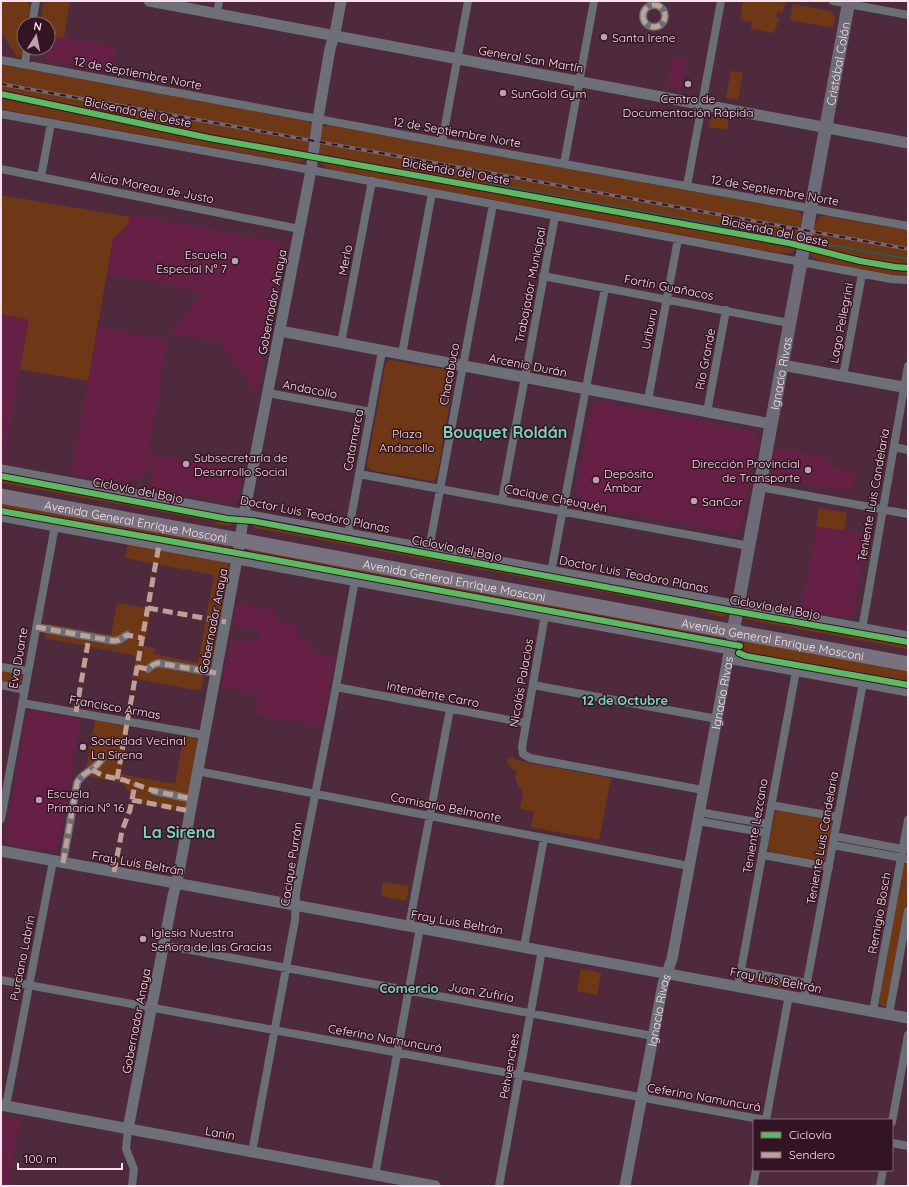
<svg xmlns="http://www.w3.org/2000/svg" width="909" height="1187" viewBox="0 0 909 1187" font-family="Quicksand,sans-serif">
<rect width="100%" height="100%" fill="#4f2a3d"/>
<path fill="#662045" d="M 48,35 L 116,47 L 111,72 L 45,59 L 46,52 L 42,51 L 42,48 L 48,48 Z
M 672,56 L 686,59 L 681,89 L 667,87 Z
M 130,214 L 281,242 L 284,246 L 257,394 L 220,342 L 169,333 L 201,294 L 180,287 L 107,274 L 113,238 L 128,225 Z
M 1,314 L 29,320 L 4,461 L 1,460 Z
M 98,327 L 168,340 L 148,453 L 243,470 L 238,499 L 233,502 L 150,487 L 154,469 L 145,467 L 143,478 L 132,476 L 131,481 L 126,480 L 125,483 L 71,473 Z
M 598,401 L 753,431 L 758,436 L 740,530 L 736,533 L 578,504 L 580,493 L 576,492 L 592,406 Z
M 776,448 L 826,457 L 826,461 L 833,462 L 832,468 L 856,472 L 852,492 L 774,478 L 771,475 Z
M 816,526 L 868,535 L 854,613 L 848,617 L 801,609 Z
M 237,602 L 276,610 L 274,621 L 300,626 L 298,639 L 310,641 L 308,651 L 335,656 L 322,727 L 255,714 L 259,695 L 221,688 L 231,638 L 257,643 L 260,631 L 233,625 Z
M 32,710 L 81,719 L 58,847 L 54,851 L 8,843 L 5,838 L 27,713 Z
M 1,1117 L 20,1120 L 8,1186 L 1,1186 Z"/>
<path fill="#6e3817" d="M 1,1 L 28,1 L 28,4 L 31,5 L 27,24 L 24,24 C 24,34 26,49 20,57 L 17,57 L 1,32 Z
M 44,1 L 70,1 L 64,38 L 48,35 L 48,24 L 40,24 Z
M 743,1 L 775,1 L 786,3 L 782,13 L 777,12 L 776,17 L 780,18 L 774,33 L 751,29 L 752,22 L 740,20 Z
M 793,4 L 831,11 L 835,17 L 833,28 L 790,20 Z
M 1,64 L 307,121 L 310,123 L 311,126 L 306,157 C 304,163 298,162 292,162 L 1,109 Z
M 731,71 L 743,73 L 738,100 L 726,98 Z
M 714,116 L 729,119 L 727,130 L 708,127 L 710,120 Z
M 329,125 L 796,210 L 800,212 L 802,216 L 797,247 C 793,255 785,254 777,253 L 329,169 C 311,163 320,143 322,128 L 324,126 Z
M 1,195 L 130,217 L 128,225 L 113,238 L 88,381 L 20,369 L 29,320 L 1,314 Z
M 821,216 L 826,216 L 908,230 L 908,275 C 895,278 820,264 812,256 C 806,250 810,242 812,235 C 814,229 815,220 821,216 Z
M 390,360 L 449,370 L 452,371 L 455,374 L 437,476 L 435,479 L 432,481 L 375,471 L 370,469 L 367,466 L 385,366 L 386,362 Z
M 1,475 L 230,518 L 232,519 L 233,522 L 232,525 C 227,527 217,525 213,521 L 1,483 Z
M 1,503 L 230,546 L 230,550 L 229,552 L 1,512 Z
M 819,508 L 847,513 L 844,531 L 816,526 Z
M 253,521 L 727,609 L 728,614 L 724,617 L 710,614 L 707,611 L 255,528 L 252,525 Z
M 128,544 L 228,563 L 229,569 L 212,665 L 206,664 L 201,691 L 132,678 L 136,658 L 133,655 L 45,638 L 48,624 L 111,635 L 117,603 L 151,609 L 144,646 L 155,648 L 154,654 L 198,663 L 214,575 L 125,558 Z
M 249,548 L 722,636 L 723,640 L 721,643 L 249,556 L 247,553 Z
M 744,612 L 908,640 L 908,649 L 745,619 L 742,615 Z
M 738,640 L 908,670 L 908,686 L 739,655 L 736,650 Z
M 1,669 L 20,673 C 23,678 23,682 18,685 L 1,683 Z
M 95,719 L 129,725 L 121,774 L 175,784 L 184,735 L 196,738 L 198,741 L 185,812 L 139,803 L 121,782 L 91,777 L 87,765 Z
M 512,756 L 515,760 L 611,778 L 599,840 L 531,827 L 534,812 L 520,809 L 523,792 L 515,780 L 517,771 L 513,770 L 506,760 Z
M 777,810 L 831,820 L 832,826 L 826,857 L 824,861 L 821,862 L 770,852 L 768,846 L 774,815 Z
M 906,863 L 908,863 L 908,897 L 889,1002 L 885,1006 L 882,1006 L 878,1002 L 903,866 Z
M 383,882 L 409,886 L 406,901 L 381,896 Z
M 581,969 L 601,973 L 597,995 L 577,991 Z
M 748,975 L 798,985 L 799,988 L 795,990 L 748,981 L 745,979 Z"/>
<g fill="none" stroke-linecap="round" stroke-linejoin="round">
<path stroke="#30594e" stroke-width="2" d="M 490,184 L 794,239
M 820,243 L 908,259"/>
<path stroke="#6a6f77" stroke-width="8" d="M 833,1 L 908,15
M643 16a11 11 0 1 1 22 0a11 11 0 1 1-22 0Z
M 217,14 L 219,1
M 32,24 L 36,1
M 1,60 L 442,142 L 908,226
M 25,64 L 27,48
M 1,114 L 311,170 L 891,279 L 908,280
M 442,142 L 468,1
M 564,164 L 594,1
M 1,169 L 299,229
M 41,177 L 51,123
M 687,186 L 721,1
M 543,276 L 789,323
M 341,343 L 372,181
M 402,354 L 432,193
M 843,376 L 862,274
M 268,393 L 371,412
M 648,400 L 678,239
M 707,412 L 726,310
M 894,447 L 908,450
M 359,474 L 749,546
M 760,487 L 908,514
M 502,500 L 555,216
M 348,534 L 382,351
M 429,549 L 493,204
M 551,572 L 605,288
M 545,615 L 522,747 L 523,754 L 530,758 L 703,790
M 36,627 L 114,641 L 119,640 L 127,635
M 862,629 L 908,366
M 1,667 L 28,671
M 148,669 L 153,665 L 158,663 L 216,673
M 1,685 L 25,690
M 533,685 L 717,719
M 336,687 L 526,723
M 22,703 L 204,735
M 197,771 L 689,866
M 154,791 L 192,799
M 771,805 L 838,817
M 699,812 L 768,824
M 1,819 L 55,526
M 698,821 L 766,833
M 834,836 L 907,850
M 833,845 L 908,859
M 762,855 L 829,867
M 63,863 L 77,783 C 82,772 94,771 101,760
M 409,926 L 450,709
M 163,945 L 653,1036
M 524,947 L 544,838
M 741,971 L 807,983
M 1,980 L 765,1120
M 738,986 L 796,671
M 804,998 L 863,683
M 873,1011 L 908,820
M 889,1014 L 908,911
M 6,1106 L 53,861
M 766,1120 L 789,995
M 892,1122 L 908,1035
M 128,1129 L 126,1149 L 134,1169 L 132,1186
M 892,1143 L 908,1146
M 252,1152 L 295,920 L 296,893 L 336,687 L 355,580
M 375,1175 L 420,928
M 499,1186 L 542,950
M 753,1186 L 756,1170
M 880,1186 L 883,1170"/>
<g stroke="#6e7079" stroke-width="11">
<path d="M 149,1 L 908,143"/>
<path d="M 280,331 L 771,424"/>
<path d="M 782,365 L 908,388"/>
<path d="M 1,470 L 908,637"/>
<path d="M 1,516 L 730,649"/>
<path d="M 728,658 L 908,691"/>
<path d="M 1,851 L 908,1018"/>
<path d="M 1,1105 L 435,1186"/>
<path d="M 128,1129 L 173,896 L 179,872 L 237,559 L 244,514 L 311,170 L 318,118 L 330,49 L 336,28 L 341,1"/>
<path id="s1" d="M 625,1186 L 663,984 L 672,959 L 733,632"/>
</g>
<path stroke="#6e6b78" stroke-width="13" id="s2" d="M 733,632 L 849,1"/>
<path stroke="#78717e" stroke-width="15" id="s3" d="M 1,496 L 908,664"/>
<defs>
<path id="rail" d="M 1,84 L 908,249"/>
</defs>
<use href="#rail" stroke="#756874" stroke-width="3.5"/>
<use href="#rail" stroke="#321422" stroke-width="2" stroke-dasharray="6" stroke-linecap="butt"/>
<path stroke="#bda197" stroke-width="5" stroke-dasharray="10 5" stroke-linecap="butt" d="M643 16a11 11 0 1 1 22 0a11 11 0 1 1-22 0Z
M 148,608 L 226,622
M 36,627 L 114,641 L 119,640 L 127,635 L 142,638
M 137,667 L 148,669 L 153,665 L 158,663 L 216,673
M 76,712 L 89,637
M 92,770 L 104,776 L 124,780 L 154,791 L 192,799
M 117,779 L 159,545
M 132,800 L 190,811
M 63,863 L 77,783 C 82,772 94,771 101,760
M 114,872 L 122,831 L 130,810 L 135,784"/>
<defs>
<path id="cycleway" d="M 1,94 L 209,138 L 789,243 L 860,261 L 895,267 L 908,268
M 1,476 L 228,519 L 253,521 L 728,610 L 908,642
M 1,511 L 248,555 L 740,646
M 739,653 L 746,656 L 908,685"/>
</defs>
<use href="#cycleway" stroke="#321422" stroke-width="8"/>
<use href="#cycleway" stroke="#5cba63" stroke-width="6"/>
</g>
<g fill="#bfa1ae" stroke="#321422" stroke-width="1.5">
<circle cx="604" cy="37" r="4"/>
<circle cx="688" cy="84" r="4"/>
<circle cx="503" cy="93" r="4"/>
<circle cx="235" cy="261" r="4"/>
<circle cx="186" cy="464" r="4"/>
<circle cx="808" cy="470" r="4"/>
<circle cx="596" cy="480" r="4"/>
<circle cx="694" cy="501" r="4"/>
<circle cx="83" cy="747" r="4"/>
<circle cx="39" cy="800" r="4"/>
<circle cx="143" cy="939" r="4"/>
</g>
<g text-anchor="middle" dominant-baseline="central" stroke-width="3" stroke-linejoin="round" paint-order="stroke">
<g font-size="12" fill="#fbe1eb" stroke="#321422" text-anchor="start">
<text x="612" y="37">Santa Irene</text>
<text x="511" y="93">SunGold Gym</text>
<text x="688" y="98" text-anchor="middle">Centro de<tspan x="688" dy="14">Documentación Rápida</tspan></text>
<text x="227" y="254" text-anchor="end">Escuela<tspan x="227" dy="14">Especial N° 7</tspan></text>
<text x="194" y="457">Subsecretaría de<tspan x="194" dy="14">Desarrollo Social</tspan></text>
<text x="800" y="463" text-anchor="end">Dirección Provincial<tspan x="800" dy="14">de Transporte</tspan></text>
<text x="604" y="473">Depósito<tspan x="604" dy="14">Ámbar</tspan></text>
<text x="702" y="501">SanCor</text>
<text x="91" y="740">Sociedad Vecinal<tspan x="91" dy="14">La Sirena</tspan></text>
<text x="47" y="793">Escuela<tspan x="47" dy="14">Primaria Nº 16</tspan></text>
<text x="151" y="932">Iglesia Nuestra<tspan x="151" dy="14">Señora de las Gracias</tspan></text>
</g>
<g font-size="12" fill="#fbe1eb" stroke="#321422">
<text transform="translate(531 59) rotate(10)">General San Martín</text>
<text stroke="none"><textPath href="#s2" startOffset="578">Cristóbal Colón</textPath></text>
<text transform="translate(138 73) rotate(11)">12 de Septiembre Norte</text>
<text transform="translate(138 112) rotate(12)">Bicisenda del Oeste</text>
<text transform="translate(457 132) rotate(10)">12 de Septiembre Norte</text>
<text transform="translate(456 171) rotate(10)">Bicisenda del Oeste</text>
<text transform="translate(152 187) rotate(11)">Alicia Moreau de Justo</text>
<text transform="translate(775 190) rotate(10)">12 de Septiembre Norte</text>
<text transform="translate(775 231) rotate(12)">Bicisenda del Oeste</text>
<text transform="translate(345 260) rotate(-79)">Merlo</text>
<text transform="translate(530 285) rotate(-79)">Trabajador Municipal</text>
<text transform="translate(669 287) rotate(11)">Fortín Guañacos</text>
<text transform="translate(272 302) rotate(-79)">Gobernador Anaya</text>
<text transform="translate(841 323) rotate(-79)">Lago Pellegrini</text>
<text transform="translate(649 329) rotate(-79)">Uriburu</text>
<text transform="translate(705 359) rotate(-79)">Río Grande</text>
<text transform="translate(528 365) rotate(11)">Arcenio Durán</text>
<text transform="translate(449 374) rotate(-79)">Chacabuco</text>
<text stroke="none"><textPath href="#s2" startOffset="263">Ignacio Rivas</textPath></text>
<text transform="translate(310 389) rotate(11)">Andacollo</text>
<text transform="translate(353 440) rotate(-79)">Catamarca</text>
<text transform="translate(138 490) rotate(11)">Ciclovía del Bajo</text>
<text transform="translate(873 495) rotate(-80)">Teniente Luis Candelaria</text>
<text transform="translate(556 498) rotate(11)">Cacique Cheuquén</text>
<text transform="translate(315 514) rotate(11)">Doctor Luis Teodoro Planas</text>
<text stroke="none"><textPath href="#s3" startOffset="137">Avenida General Enrique Mosconi</textPath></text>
<text transform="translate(457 548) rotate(11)">Ciclovía del Bajo</text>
<text transform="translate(634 574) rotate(11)">Doctor Luis Teodoro Planas</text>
<text stroke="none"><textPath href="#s3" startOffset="461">Avenida General Enrique Mosconi</textPath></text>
<text transform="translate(775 607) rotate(10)">Ciclovía del Bajo</text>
<text transform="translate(213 621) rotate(-79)">Gobernador Anaya</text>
<text stroke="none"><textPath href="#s3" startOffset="785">Avenida General Enrique Mosconi</textPath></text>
<text transform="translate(18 658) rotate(-80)">Eva Duarte</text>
<text transform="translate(521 683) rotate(-80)">Nicolás Palacios</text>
<text stroke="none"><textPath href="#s1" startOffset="503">Ignacio Rivas</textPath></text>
<text transform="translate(433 694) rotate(11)">Intendente Carro</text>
<text transform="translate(115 707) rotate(10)">Francisco Armas</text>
<text transform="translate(446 807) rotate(11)">Comisario Belmonte</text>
<text transform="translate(755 826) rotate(-80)">Teniente Lezcano</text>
<text transform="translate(822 838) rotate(-80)">Teniente Luis Candelaria</text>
<text transform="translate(138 863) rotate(10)">Fray Luis Beltrán</text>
<text transform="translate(291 864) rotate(-81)">Cacique Purrán</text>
<text transform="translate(879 913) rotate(-80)">Remigio Bosch</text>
<text transform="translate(457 922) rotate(10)">Fray Luis Beltrán</text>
<text transform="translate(22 958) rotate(-79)">Purciano Labrín</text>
<text transform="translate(776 980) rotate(11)">Fray Luis Beltrán</text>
<text transform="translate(481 992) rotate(10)">Juan Zufiría</text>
<text stroke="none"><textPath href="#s1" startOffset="179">Ignacio Rivas</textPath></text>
<text transform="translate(136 1021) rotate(-79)">Gobernador Anaya</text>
<text transform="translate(385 1038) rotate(10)">Ceferino Namuncurá</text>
<text transform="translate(509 1066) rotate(-80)">Pehuenches</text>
<text transform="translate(704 1097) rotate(10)">Ceferino Namuncurá</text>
<text transform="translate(220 1133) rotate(10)">Lanín</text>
</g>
<g font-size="12" fill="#f2d8c9" stroke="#321422">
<text x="407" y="433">Plaza<tspan x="407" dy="14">Andacollo</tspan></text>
</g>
<g font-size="13" font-weight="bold" fill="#76d5b8" stroke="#321422">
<text x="625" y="700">12 de Octubre</text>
<text x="409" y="988">Comercio</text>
</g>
<g font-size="16" font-weight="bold" fill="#76d5b8" stroke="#321422">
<text x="505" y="432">Bouquet Roldán</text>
<text x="179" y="832">La Sirena</text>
</g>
</g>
<rect width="909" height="1187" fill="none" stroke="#fbe1eb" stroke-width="4"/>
<rect x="753" y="1119" width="140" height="52" fill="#321422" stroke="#826672"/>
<rect x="761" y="1132" width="20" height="6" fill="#5cba63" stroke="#826672"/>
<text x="789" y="1139" font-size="12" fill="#fbe1eb">Ciclovía</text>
<rect x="761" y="1152" width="20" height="6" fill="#bda197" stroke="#826672"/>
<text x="789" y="1159" font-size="12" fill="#fbe1eb">Sendero</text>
<g transform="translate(36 36) rotate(10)"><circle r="19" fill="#321422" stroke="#826672"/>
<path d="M0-3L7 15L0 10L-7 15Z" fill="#bfa1ae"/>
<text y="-6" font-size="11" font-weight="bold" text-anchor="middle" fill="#fbe1eb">N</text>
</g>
<path d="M18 1163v6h104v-6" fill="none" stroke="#fbe1eb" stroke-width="2"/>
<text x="24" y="1163" font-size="12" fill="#fbe1eb" stroke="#321422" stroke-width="3" paint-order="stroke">100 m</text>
</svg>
